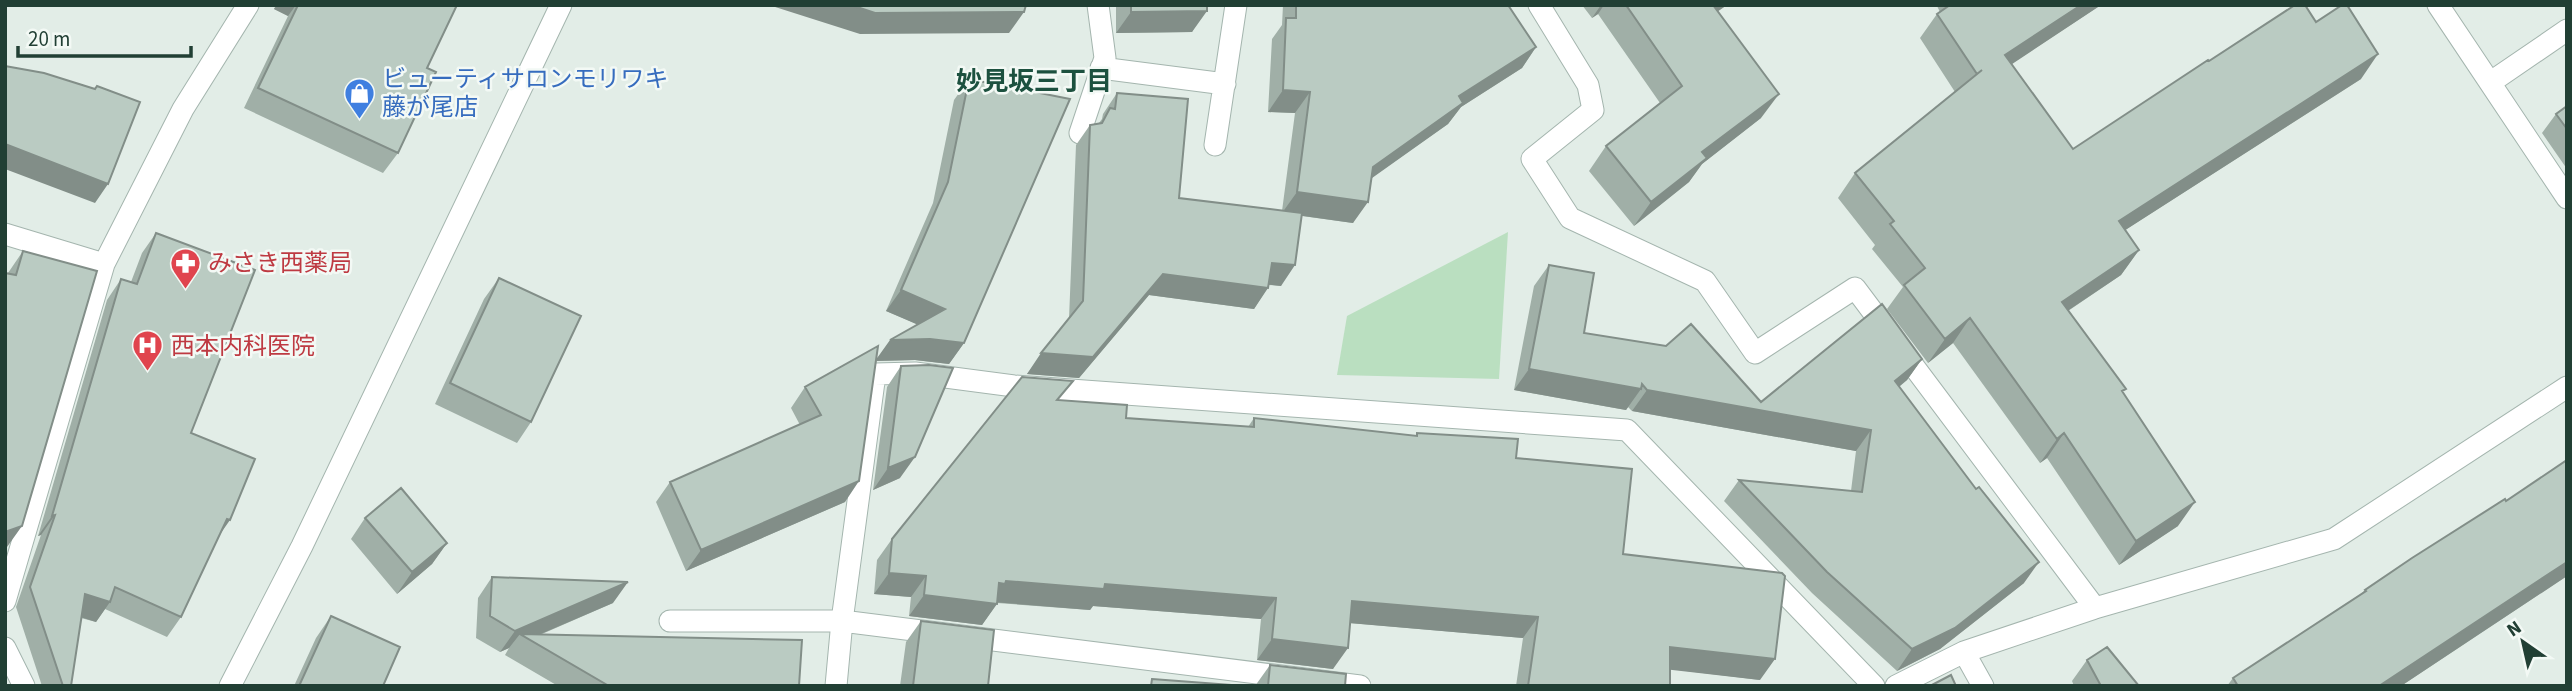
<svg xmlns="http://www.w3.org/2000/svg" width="2572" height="691" viewBox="0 0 2572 691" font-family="'Source Sans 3','Noto Sans JP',sans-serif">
<rect width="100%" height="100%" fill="#e2ede7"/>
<path fill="#badfc0" d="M 1508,232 L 1499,379 L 1337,375 L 1347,316 Z"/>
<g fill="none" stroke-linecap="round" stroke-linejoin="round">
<defs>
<path id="service" d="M 1101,68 L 1225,84
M 1215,145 L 1236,5
M 5,234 L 104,264
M 5,601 L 104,264 L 183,109 L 248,5
M 5,648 L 24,686"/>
<path id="minor" d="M 1539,5 L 1588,85 L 1593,110 L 1532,159 L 1570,218 L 1705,281 L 1755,353 L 1855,288 L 2095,608
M 2438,5 L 2567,198
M 2491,82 L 2567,30
M 1080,133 L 1105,58 L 1098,5
M 670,621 L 842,621 L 1360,686
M 1964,652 L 1983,686
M 836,686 L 842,621 L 875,374 L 915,373 L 1014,386 L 1627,430 L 1874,686
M 1896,686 L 1964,652 L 2095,608 L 2334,539 L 2567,387"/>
<path id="tertiary" d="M 230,686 L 302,546 L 561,5"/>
</defs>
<use href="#service" stroke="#a4b5ae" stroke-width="23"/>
<use href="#minor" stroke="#a4b5ae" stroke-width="23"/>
<use href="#tertiary" stroke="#a4b5ae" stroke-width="23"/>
<use href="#service" stroke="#fff" stroke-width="21"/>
<use href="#minor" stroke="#fff" stroke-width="21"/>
<use href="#tertiary" stroke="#fff" stroke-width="21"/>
</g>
<path fill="#a0afa7" d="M 276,5 L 457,5 L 427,68 L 398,153 L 383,173 L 244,108 L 288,16 L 274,9 Z
M 1116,5 L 1207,5 L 1192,32 L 1116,33 Z
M 1283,5 L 1508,5 L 1536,47 L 1522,68 L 1461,107 L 1448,124 L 1371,178 L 1353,223 L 1302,216 L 1281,286 L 1269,285 L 1254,309 L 1149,295 L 1079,378 L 1027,374 L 1069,319 L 1076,145 L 1090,125 L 1099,123 L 1102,119 L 1103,114 L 1117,93 L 1179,198 L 1282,211 L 1295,113 L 1268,112 L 1272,39 L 1282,25 Z
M 1582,5 L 1727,5 L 1717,12 L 1761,118 L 1702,164 L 1689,182 L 1634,226 L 1589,171 L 1606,146 L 1660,103 L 1598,14 L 1592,18 Z
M 1937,5 L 2101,5 L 2011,64 L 2073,149 L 2209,61 L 2316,22 L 2361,79 L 2125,230 L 2139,250 L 2121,275 L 2068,311 L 2123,393 L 2178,526 L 2119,565 L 2047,458 L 2040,463 L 1953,343 L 1928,363 L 1887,309 L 1903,287 L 1872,249 L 1875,245 L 1838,198 L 1855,173 L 1955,92 L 1920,38 L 1937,14 L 1940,12 L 1937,6 Z
M 969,79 L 964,343 L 949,364 L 915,360 L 876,361 L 845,502 L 686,571 L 656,502 L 670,482 L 800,425 L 791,408 L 805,387 L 877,358 L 917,324 L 886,311 L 933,203 L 954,100 Z
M 2567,106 L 2567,169 L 2542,133 L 2556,114 Z
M 156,233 L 191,433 L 219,536 L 181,617 L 167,637 L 105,609 L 96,622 L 81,618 L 71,686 L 42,686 L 16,607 L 41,535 L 38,536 L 107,300 L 121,279 L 131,282 L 142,253 Z
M 23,251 L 7,547 L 8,273 Z
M 1549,265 L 1584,333 L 1761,402 L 1922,359 L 1907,380 L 1899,387 L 2024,583 L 1940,649 L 1897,671 L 1812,593 L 1724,501 L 1739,480 L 1851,491 L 1856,451 L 1632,411 L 1628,407 L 1626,410 L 1514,390 L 1534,286 Z
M 499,278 L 531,422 L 517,443 L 435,404 L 484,299 Z
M 901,366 L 900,478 L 873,490 L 887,387 Z
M 1060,400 L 1126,418 L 1248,427 L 1254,418 L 1416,436 L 1417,433 L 1516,458 L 1760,680 L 1670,669 L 1670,686 L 1516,686 L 1523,638 L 1350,623 L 1333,669 L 1257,660 L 1261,619 L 1093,606 L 1090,610 L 997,603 L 982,625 L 909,616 L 911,597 L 874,594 L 877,560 L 892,539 Z
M 365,518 L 447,543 L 432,564 L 397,594 L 351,539 Z
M 2567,576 L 2401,686 L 2227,686 L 2233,678 L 2361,594 L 2365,590 Z
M 492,577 L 613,603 L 542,634 L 799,686 L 558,686 L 505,655 L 509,648 L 500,652 L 476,638 L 478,598 Z
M 331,616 L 383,686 L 294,686 L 316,638 Z
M 921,621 L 988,686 L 900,686 L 906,642 Z
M 2087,660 L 2139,686 L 2074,686 L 2072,681 Z
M 1270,665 L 1345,686 L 1255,686 Z"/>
<path fill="#828e88" d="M 277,5 L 296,5 L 288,16 L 274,9 Z
M 773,5 L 851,5 L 1024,12 L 1009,33 L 860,34 L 772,6 Z
M 1601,5 L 1604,5 L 1598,14 L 1592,18 Z
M 1709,5 L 1727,5 L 1694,27 Z
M 2081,5 L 2101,5 L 1988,80 L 2005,55 Z
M 1207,11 L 1192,32 L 1116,33 L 1131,12 Z
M 1536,47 L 1522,68 L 1461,107 L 1448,124 L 1358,188 L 1373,167 L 1459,96 Z
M 2378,54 L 2361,79 L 2102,245 L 2119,221 Z
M 1283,90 L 1310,92 L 1295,113 L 1268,112 Z
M 1779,94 L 1761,118 L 1702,164 L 1689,182 L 1634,226 L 1651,202 L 1702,152 Z
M 5,144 L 108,184 L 95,203 L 5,169 Z
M 1297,192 L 1368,202 L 1353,223 L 1282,213 Z
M 2139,250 L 2121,275 L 2045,326 L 2062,302 Z
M 1272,263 L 1295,265 L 1281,286 L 1257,283 Z
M 1163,274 L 1268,288 L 1254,309 L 1149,295 L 1079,378 L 1027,374 L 1041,353 Z
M 901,290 L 945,309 L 930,330 L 886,311 Z
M 1970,318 L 1953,343 L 1928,363 L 1945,339 Z
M 930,339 L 964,343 L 949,364 L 915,360 L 875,361 L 890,340 Z
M 1922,359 L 1907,380 L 1880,402 L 1895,381 Z
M 1529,369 L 1641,389 L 1626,410 L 1514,390 Z
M 1647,390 L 1871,430 L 1856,451 L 1632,411 Z
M 2064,433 L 2047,458 L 2040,463 L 2057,439 Z
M 915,457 L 900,478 L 873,490 L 888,468 Z
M 859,481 L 845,502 L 686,571 L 701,550 Z
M 2195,502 L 2178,526 L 2119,565 L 2136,541 Z
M 55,515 L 41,535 L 38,536 L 52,516 Z
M 227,519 L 230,520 L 216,540 Z
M 22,526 L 7,547 L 5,548 L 5,532 Z
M 447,543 L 432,564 L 397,594 L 412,572 Z
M 2039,562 L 2024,583 L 1940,649 L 1897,671 L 1912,649 Z
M 2567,562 L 2567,576 L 2401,686 L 2379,686 Z
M 889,573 L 926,576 L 911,597 L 874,594 Z
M 1006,581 L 1105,584 L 1276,598 L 1261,619 L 1093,606 L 1090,610 L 992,602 L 997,604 L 982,625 L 909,616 L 924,595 L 999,583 Z
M 628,582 L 613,603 L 529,639 L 520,634 L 509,648 L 500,652 L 515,631 Z
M 85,594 L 110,602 L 96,622 L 71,614 Z
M 1352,601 L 1538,617 L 1523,638 L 1337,622 Z
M 1272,639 L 1348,648 L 1333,669 L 1257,660 Z
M 1670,647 L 1775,659 L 1760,680 L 1655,668 Z"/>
<path fill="#bacbc2" stroke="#828e88" stroke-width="2" d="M 298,5 L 457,5 L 427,68 L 436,72 L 398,153 L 258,88 Z
M 851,5 L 1026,5 L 1024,12 L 875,13 Z
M 1131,5 L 1207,5 L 1207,11 L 1131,12 Z
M 1296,5 L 1508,5 L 1536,47 L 1459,96 L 1463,103 L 1373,167 L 1368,202 L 1297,192 L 1310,92 L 1283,90 L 1286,18 L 1296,18 Z
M 1626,5 L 1713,5 L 1779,94 L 1702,152 L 1707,158 L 1651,202 L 1606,146 L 1682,86 Z
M 1950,5 L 2081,5 L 2005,55 L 2073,149 L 2208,60 L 2209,61 L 2295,5 L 2305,5 L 2316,22 L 2342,5 L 2347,5 L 2378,54 L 2119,221 L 2139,250 L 2062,302 L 2126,389 L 2122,391 L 2195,502 L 2136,541 L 2064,433 L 2057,439 L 1970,318 L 1945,339 L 1904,285 L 1925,268 L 1890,224 L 1894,221 L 1855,173 L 1982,70 L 1977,74 L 1937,14 Z
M 5,66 L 44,73 L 95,89 L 97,86 L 140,102 L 108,184 L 5,144 Z
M 969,79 L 1070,99 L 964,343 L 930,339 L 890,340 L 945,309 L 901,290 L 948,182 Z
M 1117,93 L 1188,99 L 1179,198 L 1302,213 L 1295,265 L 1272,263 L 1268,288 L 1163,274 L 1093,357 L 1041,353 L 1083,301 L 1090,125 L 1102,123 L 1110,108 L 1115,109 Z
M 2567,106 L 2567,129 L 2556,114 Z
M 156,233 L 255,270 L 191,433 L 255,459 L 230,520 L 227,519 L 181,617 L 115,587 L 110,602 L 85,594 L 71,686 L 63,686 L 30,587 L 55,515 L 52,516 L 121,279 L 137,284 Z
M 23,251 L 97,271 L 22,526 L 5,532 L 5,273 L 16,275 Z
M 1549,265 L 1594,273 L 1584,333 L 1666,346 L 1691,324 L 1761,402 L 1882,304 L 1922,359 L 1895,381 L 1976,489 L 1979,487 L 2039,562 L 1955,628 L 1912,649 L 1827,572 L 1739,480 L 1862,492 L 1871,430 L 1647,390 L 1642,384 L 1641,389 L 1529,369 Z
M 499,278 L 581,316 L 531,422 L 450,383 Z
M 878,346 L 859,481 L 701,550 L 670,482 L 821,415 L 805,387 Z
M 929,365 L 953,368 L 915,457 L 888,468 L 901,366 Z
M 1022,377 L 1073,381 L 1057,400 L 1127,405 L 1126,418 L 1254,427 L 1254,418 L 1417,436 L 1417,433 L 1518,439 L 1516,458 L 1632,469 L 1623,554 L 1782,573 L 1785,576 L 1775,659 L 1670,647 L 1670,686 L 1528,686 L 1538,617 L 1352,601 L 1348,648 L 1272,639 L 1276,598 L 1105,584 L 1104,589 L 1006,581 L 1005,584 L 999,583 L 997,604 L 924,595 L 926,576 L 889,573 L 892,539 Z
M 2567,460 L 2567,562 L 2379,686 L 2238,686 L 2233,678 L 2366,591 L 2365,590 L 2412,558 L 2505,499 L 2506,501 Z
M 401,488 L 447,543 L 412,572 L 365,518 Z
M 492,577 L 628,582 L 515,631 L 490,616 Z
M 331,616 L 400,647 L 383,686 L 299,686 Z
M 921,621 L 994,630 L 988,686 L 913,686 Z
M 520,634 L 802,640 L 799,686 L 609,686 Z
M 2107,647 L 2139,686 L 2101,686 L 2087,660 Z
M 1270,665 L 1346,674 L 1345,686 L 1268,686 Z
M 1951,675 L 1956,686 L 1930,686 Z
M 1152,679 L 1245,686 L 1151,686 Z"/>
<defs>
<symbol id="shop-pin" viewBox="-11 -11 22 30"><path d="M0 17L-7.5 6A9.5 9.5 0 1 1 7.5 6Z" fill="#3f7fe0" stroke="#f3f9f5"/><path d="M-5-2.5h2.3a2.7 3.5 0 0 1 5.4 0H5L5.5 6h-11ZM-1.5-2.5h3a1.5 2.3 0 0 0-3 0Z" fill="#fff"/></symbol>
<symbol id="pharmacy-pin" viewBox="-11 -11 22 30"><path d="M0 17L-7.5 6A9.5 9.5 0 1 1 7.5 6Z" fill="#e0444e" stroke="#f3f9f5"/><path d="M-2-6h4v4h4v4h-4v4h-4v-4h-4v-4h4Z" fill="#fff"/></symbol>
<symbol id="hospital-pin" viewBox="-11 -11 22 30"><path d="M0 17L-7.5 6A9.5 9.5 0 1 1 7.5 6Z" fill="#e0444e" stroke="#f3f9f5"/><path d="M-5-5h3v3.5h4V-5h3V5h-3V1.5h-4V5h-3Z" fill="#fff"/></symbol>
</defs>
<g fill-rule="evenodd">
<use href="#shop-pin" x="342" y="76" width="35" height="47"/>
<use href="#pharmacy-pin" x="168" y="246" width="35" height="47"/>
<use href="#hospital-pin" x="130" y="328" width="35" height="47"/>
</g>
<g text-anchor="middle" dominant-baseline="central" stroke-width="5" stroke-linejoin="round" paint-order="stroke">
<g font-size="24" fill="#366cbe" stroke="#f3f9f5" text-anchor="start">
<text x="382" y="79">ビューティサロンモリワキ<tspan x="382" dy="28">藤が尾店</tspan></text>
</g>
<g font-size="24" fill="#be3a42" stroke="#f3f9f5" text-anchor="start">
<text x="208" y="263">みさき西薬局</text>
<text x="171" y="346">西本内科医院</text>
</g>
<g font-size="26" font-weight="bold" fill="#1c513f" stroke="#f3f9f5">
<text x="1034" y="81">妙見坂三丁目</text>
</g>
</g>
<rect width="2572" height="691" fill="none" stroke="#213f34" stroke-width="14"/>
<g transform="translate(2523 642) rotate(326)" stroke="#f3f9f5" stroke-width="5" paint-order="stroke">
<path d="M0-5L12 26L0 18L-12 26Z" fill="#213f34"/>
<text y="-10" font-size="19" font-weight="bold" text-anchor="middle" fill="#213f34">N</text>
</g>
<path d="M18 46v10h173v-10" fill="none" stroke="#213f34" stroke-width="3.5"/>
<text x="28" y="46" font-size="21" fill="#213f34" stroke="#f3f9f5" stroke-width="5" paint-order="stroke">20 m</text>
</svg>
